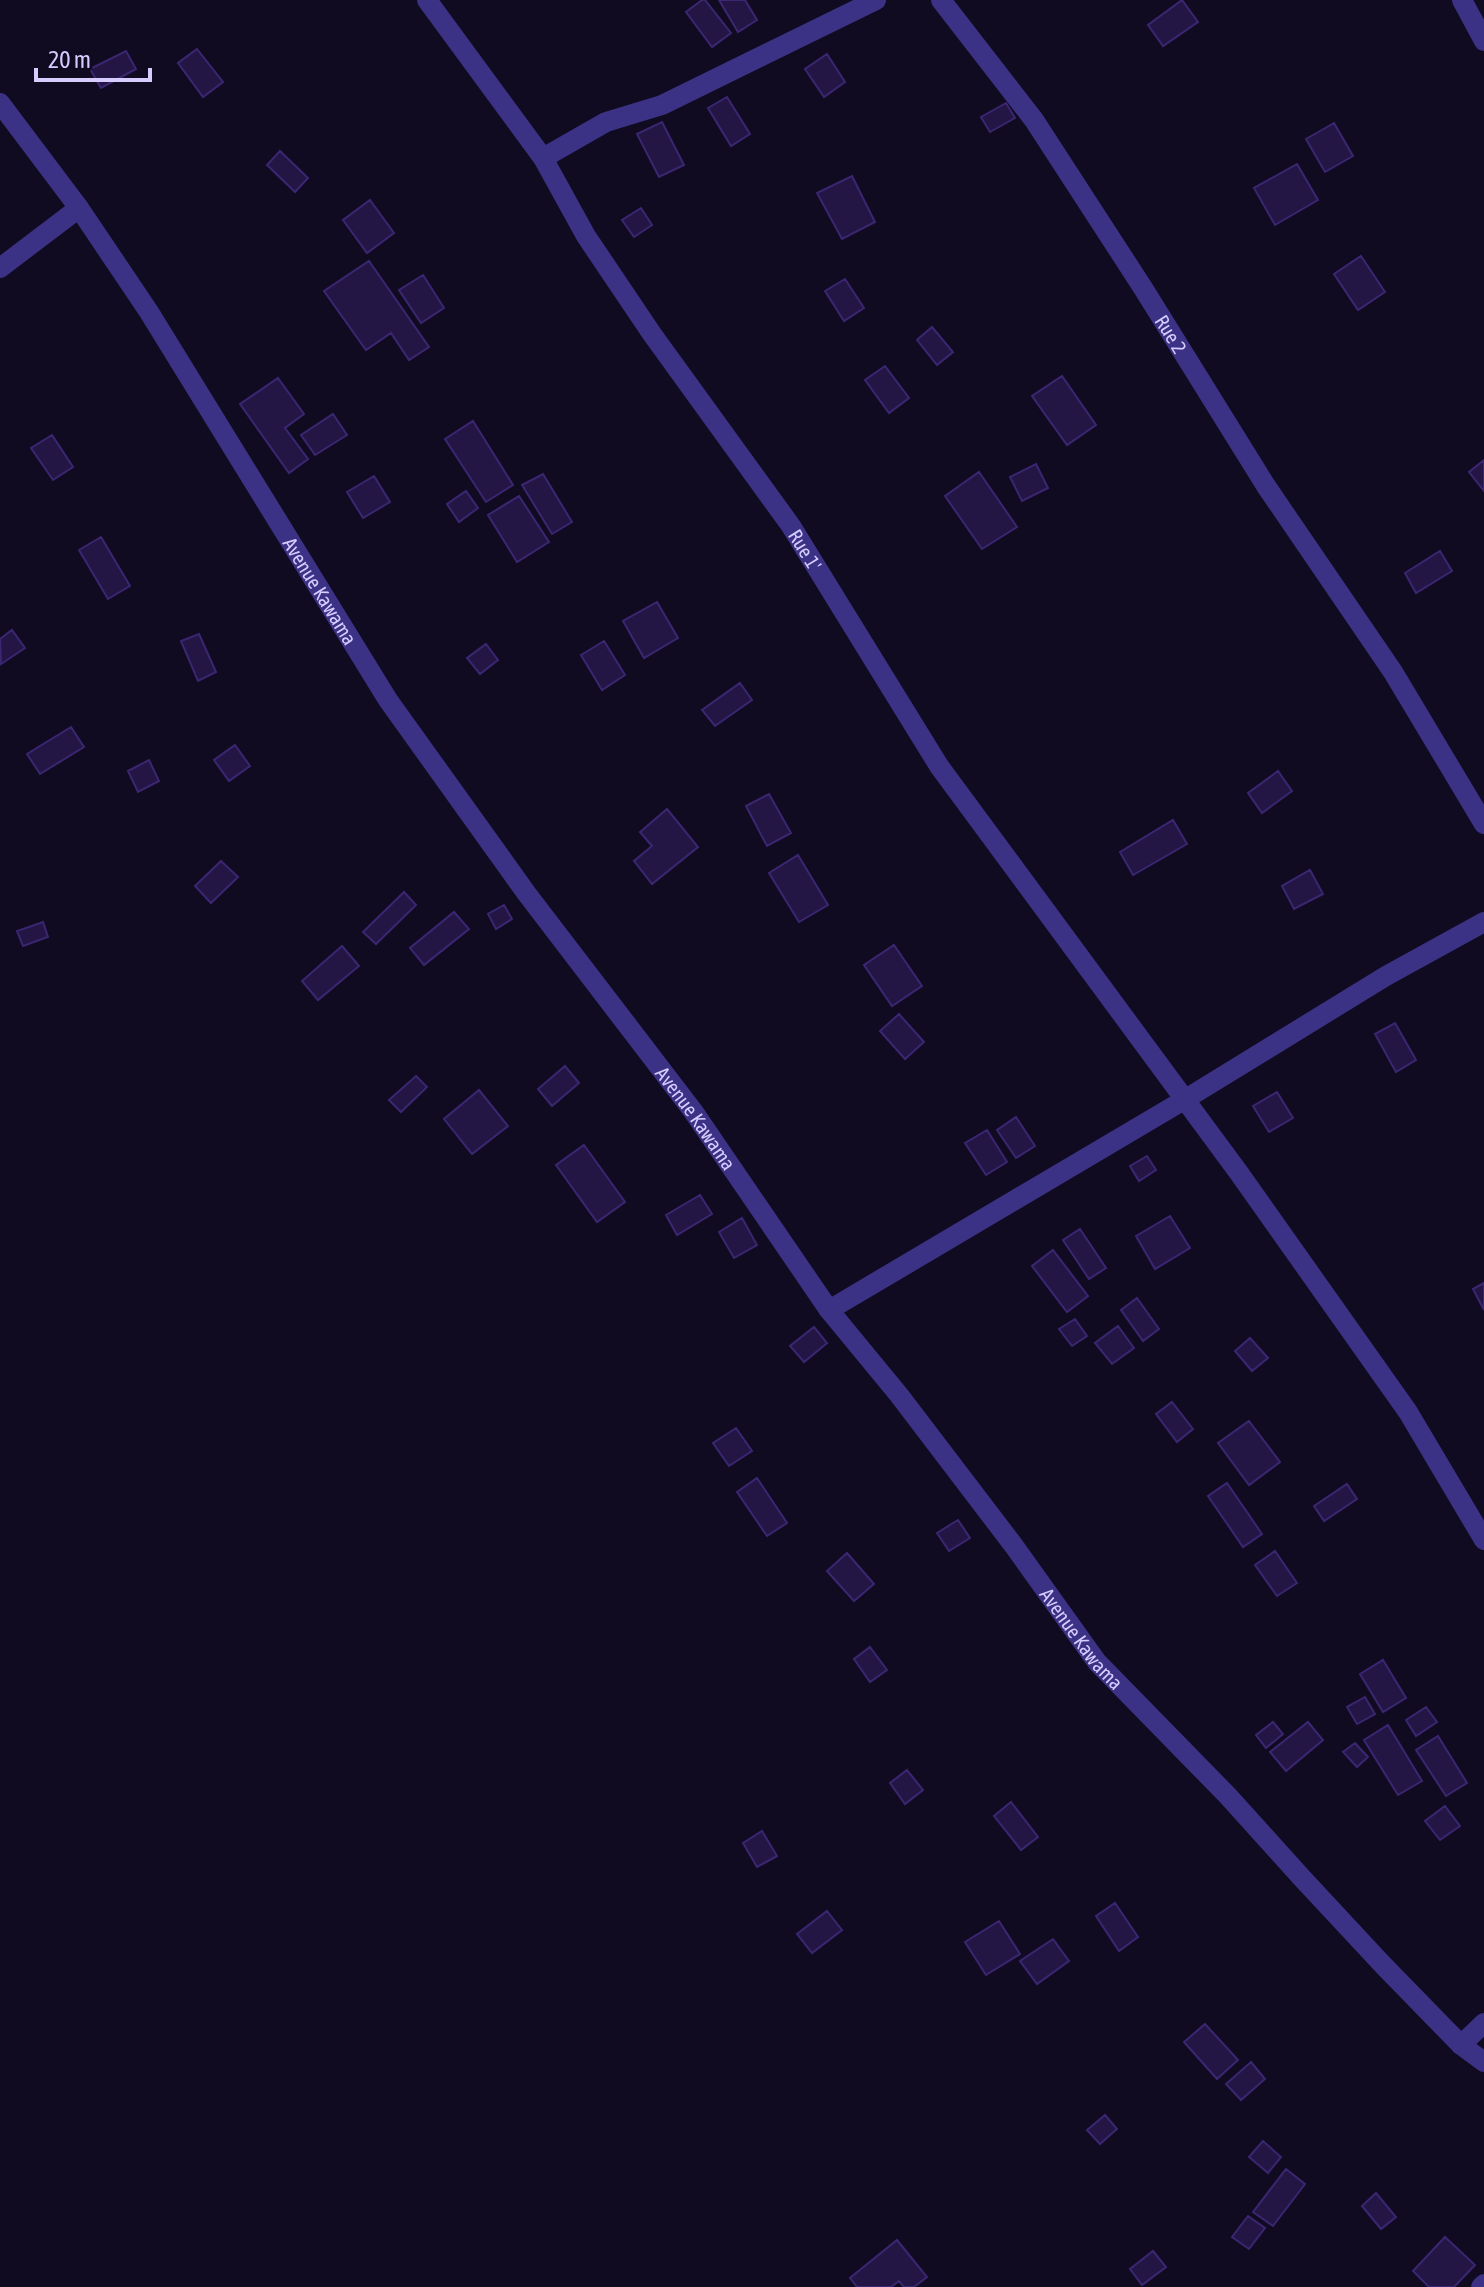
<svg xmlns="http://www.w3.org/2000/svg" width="1484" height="2287" viewBox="0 0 1484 2287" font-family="'Asap Condensed',sans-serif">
<rect width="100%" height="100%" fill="#110b22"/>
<path fill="#231644" stroke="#3b2672" stroke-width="2" d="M 702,0 L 705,0 L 731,33 L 712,47 L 686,12 Z
M 719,0 L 745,0 L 757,20 L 738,32 Z
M 1182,0 L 1198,22 L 1163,46 L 1148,25 Z
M 197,49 L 223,82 L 203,97 L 178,63 Z
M 126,51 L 136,69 L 101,88 L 90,69 Z
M 827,54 L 845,82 L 824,97 L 805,69 Z
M 727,97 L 750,134 L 731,146 L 708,108 Z
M 1006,103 L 1015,118 L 990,132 L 981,117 Z
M 662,122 L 684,165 L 659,177 L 637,134 Z
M 1334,123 L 1353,156 L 1325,172 L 1306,139 Z
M 280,151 L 308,178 L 295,192 L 267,165 Z
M 1297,164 L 1318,200 L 1275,225 L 1254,188 Z
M 852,176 L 875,222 L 842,239 L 817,193 Z
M 370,200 L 394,233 L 367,253 L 343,220 Z
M 641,208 L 652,225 L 634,237 L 622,220 Z
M 1361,256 L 1385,292 L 1358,310 L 1334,274 Z
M 369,261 L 429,347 L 409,360 L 391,333 L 366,350 L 324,291 Z
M 423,275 L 444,308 L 421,323 L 399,290 Z
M 845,279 L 864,308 L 844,321 L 825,291 Z
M 932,327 L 953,352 L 937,365 L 917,340 Z
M 885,366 L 909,398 L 889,413 L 865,380 Z
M 1062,376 L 1096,425 L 1067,445 L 1032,396 Z
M 278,378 L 304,414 L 285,428 L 308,459 L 289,473 L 240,404 Z
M 333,414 L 347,435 L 315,455 L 301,435 Z
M 473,421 L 513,485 L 486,502 L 445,439 Z
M 52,435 L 73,467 L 53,480 L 31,448 Z
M 1484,460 L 1484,491 L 1469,472 Z
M 1036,464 L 1048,488 L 1022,501 L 1010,477 Z
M 979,472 L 1017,527 L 982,549 L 945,496 Z
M 543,474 L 572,522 L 552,534 L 522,485 Z
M 374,476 L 390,502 L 363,518 L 347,492 Z
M 466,491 L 478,508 L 459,522 L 447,504 Z
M 519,496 L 549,542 L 517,562 L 488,515 Z
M 101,537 L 130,586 L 108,599 L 79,550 Z
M 1440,551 L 1452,571 L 1416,593 L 1405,573 Z
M 657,602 L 678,638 L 644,658 L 623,621 Z
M 12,630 L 25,648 L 1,664 L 0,639 Z
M 199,634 L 216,672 L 198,681 L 181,641 Z
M 604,641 L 625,675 L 602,690 L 581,655 Z
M 486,644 L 498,660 L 480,674 L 467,658 Z
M 740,683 L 752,700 L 715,726 L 702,710 Z
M 71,727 L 84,747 L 40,774 L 27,754 Z
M 235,745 L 250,766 L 229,781 L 214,760 Z
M 149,760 L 159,781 L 138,792 L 128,771 Z
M 1278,771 L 1292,791 L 1262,813 L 1248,793 Z
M 769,794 L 791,833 L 767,846 L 746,806 Z
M 667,809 L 698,847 L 652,884 L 634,861 L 652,846 L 640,832 Z
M 1173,820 L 1187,844 L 1133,875 L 1120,852 Z
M 798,855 L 828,905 L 799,922 L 769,873 Z
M 221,861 L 238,877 L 211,903 L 195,886 Z
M 1310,870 L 1323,894 L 1294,909 L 1282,886 Z
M 404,892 L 416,905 L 376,944 L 363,932 Z
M 504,905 L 512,919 L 496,929 L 488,914 Z
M 454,912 L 469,929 L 424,965 L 410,948 Z
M 43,922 L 48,937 L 23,946 L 17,931 Z
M 894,945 L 922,986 L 892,1006 L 864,965 Z
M 342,946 L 359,966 L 318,1000 L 302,981 Z
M 899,1014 L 924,1042 L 905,1059 L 880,1031 Z
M 1395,1023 L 1416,1060 L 1396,1072 L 1375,1034 Z
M 565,1066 L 579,1083 L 552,1106 L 538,1089 Z
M 416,1076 L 427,1087 L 401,1112 L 389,1100 Z
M 479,1090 L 508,1126 L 472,1154 L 444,1119 Z
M 1277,1092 L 1293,1118 L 1269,1132 L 1253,1106 Z
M 1016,1117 L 1035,1146 L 1016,1158 L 997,1130 Z
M 987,1130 L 1007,1162 L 986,1175 L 965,1143 Z
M 584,1145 L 625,1202 L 597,1222 L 556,1165 Z
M 1147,1156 L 1156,1170 L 1139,1181 L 1130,1166 Z
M 700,1195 L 712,1214 L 677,1235 L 666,1215 Z
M 1170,1216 L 1190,1248 L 1155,1269 L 1136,1236 Z
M 742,1218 L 757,1245 L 734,1258 L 719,1232 Z
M 1080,1229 L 1106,1268 L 1089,1279 L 1063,1240 Z
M 1053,1250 L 1088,1296 L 1067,1312 L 1032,1266 Z
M 1484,1283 L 1484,1310 L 1473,1289 Z
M 1137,1298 L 1159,1329 L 1143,1341 L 1121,1310 Z
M 1075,1319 L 1087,1336 L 1072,1346 L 1059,1329 Z
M 1118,1326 L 1134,1348 L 1112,1364 L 1095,1343 Z
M 814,1327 L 827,1343 L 804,1362 L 790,1346 Z
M 1250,1338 L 1268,1358 L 1252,1371 L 1235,1351 Z
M 1172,1402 L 1193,1429 L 1177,1442 L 1156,1414 Z
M 1249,1421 L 1280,1462 L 1249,1485 L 1218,1443 Z
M 736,1428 L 752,1451 L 729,1466 L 713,1443 Z
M 757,1478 L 787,1523 L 767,1536 L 737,1492 Z
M 1227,1483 L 1262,1534 L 1243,1547 L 1208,1496 Z
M 1347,1484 L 1357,1499 L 1324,1521 L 1314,1506 Z
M 958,1520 L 970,1538 L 949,1551 L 937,1533 Z
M 1275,1551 L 1297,1583 L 1277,1596 L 1255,1565 Z
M 847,1553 L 874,1584 L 854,1601 L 827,1571 Z
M 870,1647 L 887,1670 L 870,1682 L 854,1659 Z
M 1383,1660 L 1406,1698 L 1383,1712 L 1360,1674 Z
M 1365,1697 L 1375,1714 L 1357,1724 L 1347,1707 Z
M 1426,1707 L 1437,1722 L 1416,1736 L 1406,1720 Z
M 1273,1722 L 1283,1734 L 1266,1748 L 1256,1735 Z
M 1308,1722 L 1323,1740 L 1286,1771 L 1270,1752 Z
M 1388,1725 L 1422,1781 L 1398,1795 L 1364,1740 Z
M 1438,1736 L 1467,1783 L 1446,1796 L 1416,1750 Z
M 1355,1743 L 1368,1757 L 1357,1767 L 1343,1752 Z
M 907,1770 L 923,1790 L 905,1804 L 890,1783 Z
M 1011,1802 L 1038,1837 L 1021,1850 L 994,1816 Z
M 1445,1806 L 1460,1826 L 1440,1840 L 1425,1821 Z
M 762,1831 L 777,1856 L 757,1867 L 743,1843 Z
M 1115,1903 L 1138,1937 L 1119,1951 L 1096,1916 Z
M 827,1911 L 842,1930 L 812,1953 L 797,1934 Z
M 999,1921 L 1020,1954 L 986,1975 L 965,1942 Z
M 1053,1939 L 1069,1961 L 1037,1984 L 1020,1961 Z
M 1205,2024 L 1238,2060 L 1217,2079 L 1184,2042 Z
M 1251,2062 L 1265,2079 L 1241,2100 L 1226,2084 Z
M 1105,2115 L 1117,2129 L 1100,2144 L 1087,2130 Z
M 1263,2141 L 1281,2157 L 1268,2173 L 1249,2157 Z
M 1286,2169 L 1305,2184 L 1273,2226 L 1253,2212 Z
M 1376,2193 L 1396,2217 L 1381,2229 L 1362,2206 Z
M 1248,2216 L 1265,2228 L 1249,2249 L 1232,2237 Z
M 1445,2237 L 1475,2265 L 1454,2287 L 1429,2287 L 1413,2271 Z
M 897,2240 L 927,2277 L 914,2287 L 904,2287 L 899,2281 L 891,2287 L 857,2287 L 850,2278 Z
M 1153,2251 L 1166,2267 L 1142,2285 L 1130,2269 Z"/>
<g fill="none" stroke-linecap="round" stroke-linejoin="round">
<g stroke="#3c3285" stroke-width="20">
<path id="s1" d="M 427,0 L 543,158 L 586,236 L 652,334 L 791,526 L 939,766 L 1239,1173 L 1408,1412 L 1484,1540"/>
<path id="s2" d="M 941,0 L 1034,120 L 1143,288 L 1266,486 L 1393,672 L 1484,824"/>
<path d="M 1462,0 L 1484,41"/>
<path id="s3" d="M 0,103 L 79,208 L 149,312 L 388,700 L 527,894 L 693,1111 L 829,1310 L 899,1395 L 1014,1546 L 1097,1662 L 1228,1796 L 1302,1878 L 1383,1965 L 1461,2045 L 1484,2062"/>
<path d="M 543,158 L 606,122 L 662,105 L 876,0"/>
<path d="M 0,268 L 79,208"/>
<path d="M 829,1310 L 1184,1100 L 1386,976 L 1484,922"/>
<path d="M 1461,2045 L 1484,2023"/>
<path d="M 1481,2287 L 1484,2284"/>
</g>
</g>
<g text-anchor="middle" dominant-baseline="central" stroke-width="6" stroke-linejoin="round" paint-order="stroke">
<g font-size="20" fill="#d6ccff" stroke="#110b22">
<text stroke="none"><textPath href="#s2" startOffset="406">Rue 2</textPath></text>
<text stroke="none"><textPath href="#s1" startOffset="668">Rue 1'</textPath></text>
<text stroke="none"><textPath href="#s3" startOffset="584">Avenue Kawama</textPath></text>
<text stroke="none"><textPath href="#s3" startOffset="1232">Avenue Kawama</textPath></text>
<text stroke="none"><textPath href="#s3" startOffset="1880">Avenue Kawama</textPath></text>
</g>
</g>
<path d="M36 68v12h114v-12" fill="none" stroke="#d6ccff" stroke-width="4"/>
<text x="48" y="68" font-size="24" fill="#d6ccff" stroke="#110b22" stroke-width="6" paint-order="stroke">20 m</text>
</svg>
